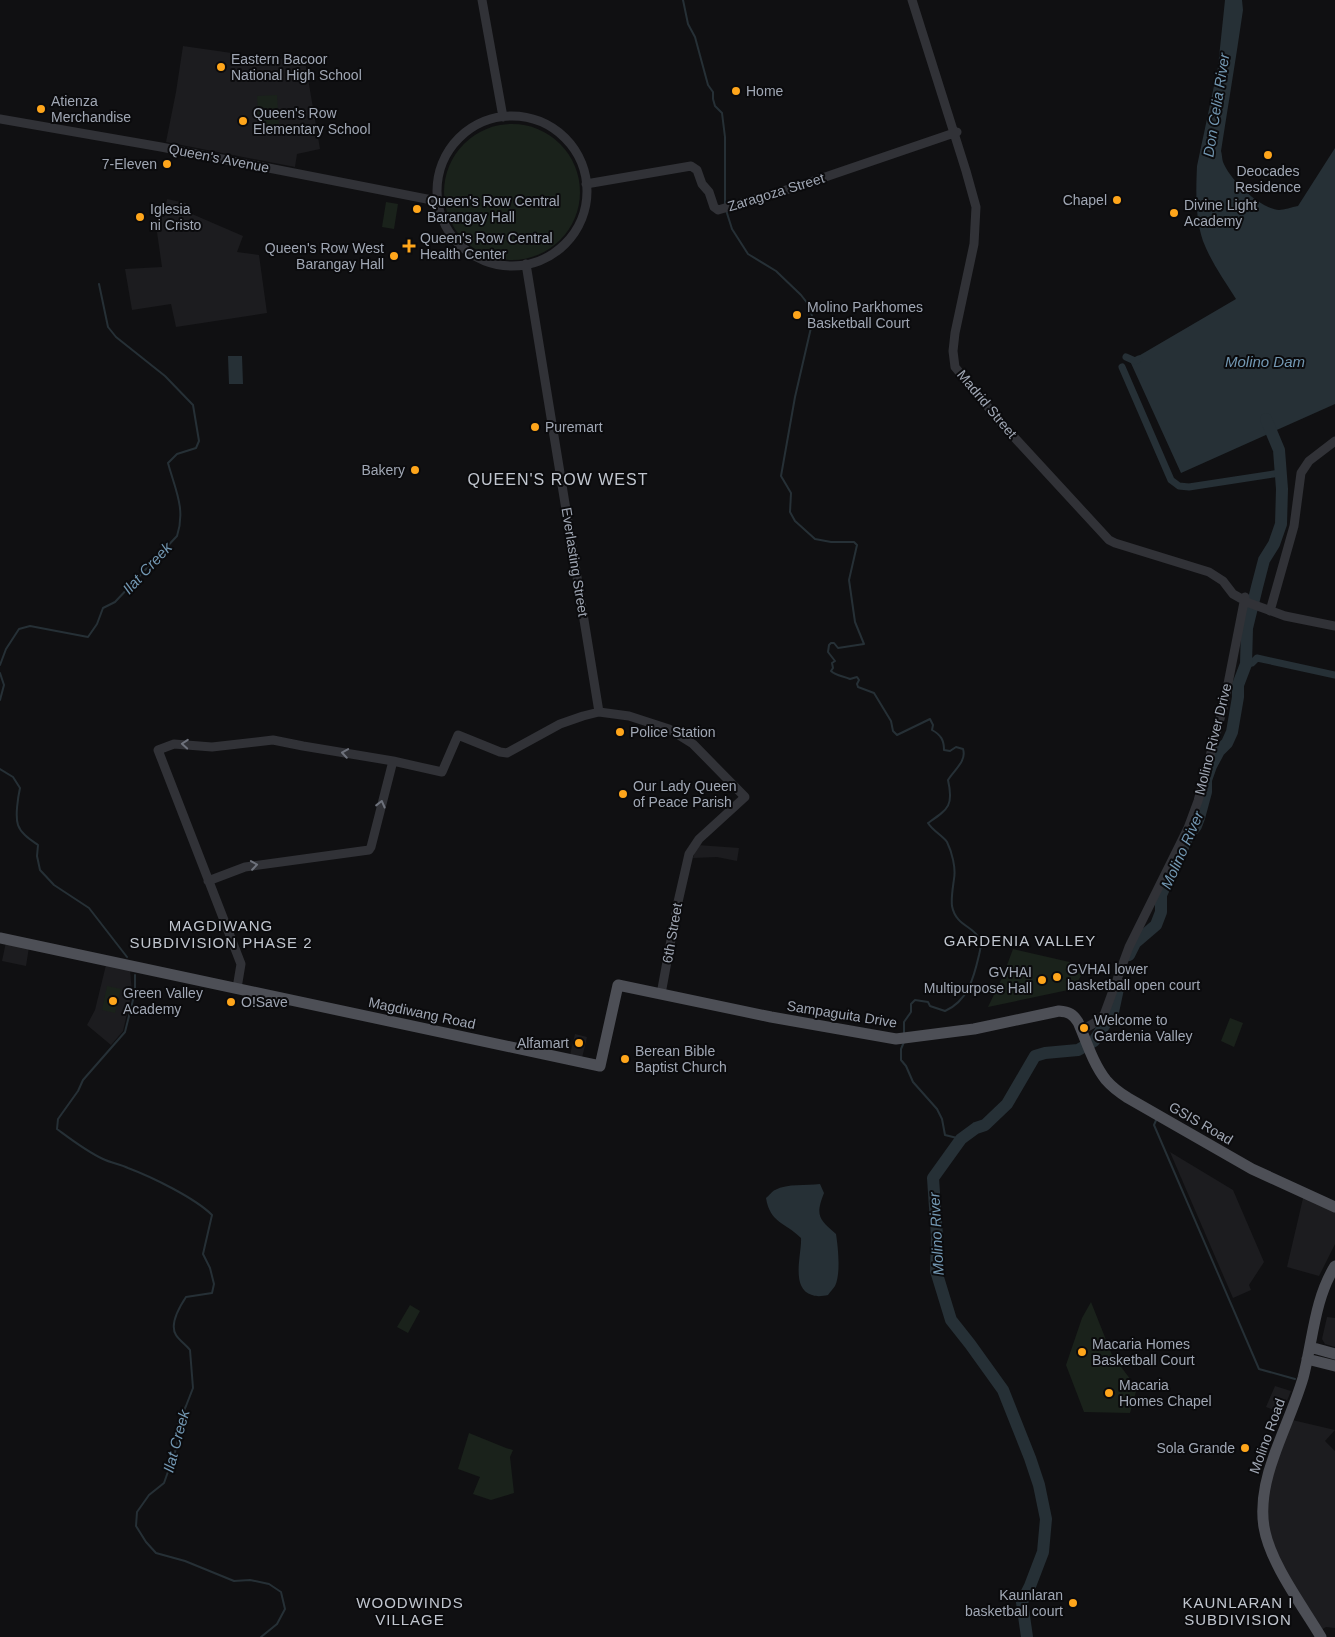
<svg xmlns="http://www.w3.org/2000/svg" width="1335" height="1637" viewBox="0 0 1335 1637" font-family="Arial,sans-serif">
<rect width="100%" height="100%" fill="#101012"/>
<path fill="#1c1c1f" d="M 183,46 L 266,58 L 305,61 L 320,149 L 297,154 L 295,167 L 166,142 L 176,92 Z
M 167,199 L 186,203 L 185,211 L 243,236 L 237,252 L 259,255 L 267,313 L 176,327 L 171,304 L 132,310 L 125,269 L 162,267 L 157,232 L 160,231 L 158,216 L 164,217 Z
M 697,845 L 739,848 L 737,861 L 717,857 L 693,858 Z
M 6,942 L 29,947 L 26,966 L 2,961 Z
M 106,965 L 130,970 L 132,992 L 123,1031 L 111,1045 L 87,1025 L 95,1010 Z
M 575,1034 L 587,1037 L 582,1058 L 570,1055 Z
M 1170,1152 L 1233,1190 L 1264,1262 L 1249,1285 L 1251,1290 L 1233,1298 Z
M 1304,1194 L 1335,1210 L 1335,1244 L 1319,1276 L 1287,1267 Z
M 1327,1317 L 1335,1318 L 1335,1347 L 1325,1344 L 1322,1339 Z
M 1275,1386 L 1291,1391 L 1282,1413 L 1266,1407 Z
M 1288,1419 L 1335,1430 L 1325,1441 L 1335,1451 L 1335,1628 L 1326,1627 L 1318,1632 L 1292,1589 L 1262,1517 Z"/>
<path fill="#1a221b" d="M 277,95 L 279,126 L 259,127 L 257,96 Z
M444 192a68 68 0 1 1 136 0a68 68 0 1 1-136 0Z
M 386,202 L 398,204 L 394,229 L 382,227 Z
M 1013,949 L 1087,966 L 1073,989 L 988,1007 L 1003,976 Z
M 107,986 L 121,989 L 115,1013 L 102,1010 Z
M 1230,1018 L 1243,1023 L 1234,1047 L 1221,1041 Z
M 1091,1302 L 1112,1355 L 1137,1388 L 1130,1413 L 1084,1412 L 1066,1365 L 1082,1318 Z
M 410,1305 L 420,1311 L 408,1333 L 397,1327 Z
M 469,1433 L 506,1448 L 513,1450 L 510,1457 L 514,1493 L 491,1500 L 473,1494 L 480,1477 L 458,1469 Z"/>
<path fill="#263036" d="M 1225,0 L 1242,0 L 1243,10 L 1237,50 L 1221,151 C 1222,154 1222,159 1223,162 C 1230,180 1259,208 1279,210 C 1284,210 1292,207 1298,206 L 1335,148 L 1335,404 L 1181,473 L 1130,361 L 1236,299 C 1224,280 1211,262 1203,241 C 1195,218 1196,189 1197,166 L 1218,67 Z
M 228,356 L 242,356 L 243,384 L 229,384 Z
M 820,1184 L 824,1193 C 815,1216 819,1219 836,1234 C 838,1247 841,1274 835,1286 C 833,1289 830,1292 828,1295 C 823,1296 817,1297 812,1295 C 790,1288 802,1254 801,1238 C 785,1222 770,1223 766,1198 C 769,1196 772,1191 775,1190 C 788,1183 806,1186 820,1184 Z"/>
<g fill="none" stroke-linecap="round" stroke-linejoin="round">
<path stroke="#263036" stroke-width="2" d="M 683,0 L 688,24 L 695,37 L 708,85 L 713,92 L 713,99 L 715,106 L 722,113 L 725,137 L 725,206
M 726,210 L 732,229 L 748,254 L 776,271 L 801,295 L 808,304 L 813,319 L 795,397 L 781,476 L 791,493 L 790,512 L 795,521 L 815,539 L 831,542 L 854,542 L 857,545 L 849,580 L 855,622 L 864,644 L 838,648 L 834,643 L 831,643 L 829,645 L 828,652 L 835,661 L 832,663 L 833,668 L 831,671 C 836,676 844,676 850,679 L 857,677 L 859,680 L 857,684 L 858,687 L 874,693 L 891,721 L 893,731 L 897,735 L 930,719 L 933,725 L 932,730 C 941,735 944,740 944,750 L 950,751 L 956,747 L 963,749 C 967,761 954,770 948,780 C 954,806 948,809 928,823 C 933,831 943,836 947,842 C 952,852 956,868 954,879 C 953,887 951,897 952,906 C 956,927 975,926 980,940 C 982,945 980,950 979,955 C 974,977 968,1001 945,1011 L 930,1006 L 928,1002 L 915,1000 L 911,1004 L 911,1012 L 904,1022 L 904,1035
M 0,665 L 6,649 L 19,629 L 30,626 L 88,637 L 97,624 L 103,608 L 115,602 L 177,536 C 186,509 175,489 168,463 L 177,454 L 196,448 L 199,441 L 193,405 L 165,376 L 116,337 L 108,327 L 99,284
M 0,673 L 4,685 L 0,700
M 0,769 L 13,777 L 20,788 C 18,797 15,816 18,825 C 21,834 31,840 38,845 L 37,856 L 40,870 L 54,885 L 89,908 L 127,957
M 135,975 L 135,992 L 125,1032 L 83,1080 L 78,1091 L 58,1119 L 57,1129 C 72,1140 86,1151 103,1159 C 111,1163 120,1164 128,1168 C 152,1177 195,1198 212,1215 L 203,1254 L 210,1268 L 214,1284 L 212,1293 L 186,1297 C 180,1306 169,1324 176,1335 C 179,1340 186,1345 190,1350 L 193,1388 L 186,1406 L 178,1423 L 179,1435 L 175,1452 L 164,1483 L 149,1495 L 137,1512 L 136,1526 L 146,1542 L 156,1553 L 185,1561 L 234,1581 L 250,1580 L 269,1584 L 281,1592 L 285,1609 L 277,1624 L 261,1637
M 904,1042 L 901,1049 L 901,1060 L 906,1066 L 913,1082 L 937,1109 L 942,1119 L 945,1135 L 961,1139
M 1157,1118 L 1154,1125 L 1259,1369 L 1295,1379"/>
<path stroke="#263036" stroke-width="7" d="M 1126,357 L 1135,361 L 1139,359
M 1122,367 L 1171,480 L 1179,486 L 1189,487 L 1280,473
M 1246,664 L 1252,663 L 1257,658 L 1335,675"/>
<path stroke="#263036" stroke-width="12" d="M 1129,955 L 1135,943 L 1156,925 L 1161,912 L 1161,895 L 1189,834 L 1196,826 L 1199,818 L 1206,792 L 1206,780 L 1211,766 L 1219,751 L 1227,743 L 1232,732 L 1238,697 L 1238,685 L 1246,664 L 1247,628 L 1257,587 L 1264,560 L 1274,544 L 1281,524 L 1282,489 L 1279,450 L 1266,419
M 1027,1637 L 1022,1602 L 1030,1586 L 1043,1552 L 1046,1519 L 1039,1485 L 1030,1458 L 1003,1390 L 970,1344 L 951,1320 L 936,1271 L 937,1237 L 933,1178 L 961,1139 L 976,1128 L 985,1125 L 1007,1104 L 1035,1056 L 1045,1053 L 1078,1050 L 1094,1041 L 1113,1012 L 1119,984"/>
<path stroke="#313237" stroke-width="9" d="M 482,0 L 503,117
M 912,0 L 966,171 L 976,207 L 974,244 L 955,333 L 953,351 L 955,367 L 1002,424 L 1109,540 L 1115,543 L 1209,572 L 1223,581 L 1233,594 L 1249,603 L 1285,616 L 1335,626
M437 191a75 75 0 1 1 150 0a75 75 0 1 1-150 0Z
M 0,119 L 161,147 L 437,201
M 586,184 L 691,166 L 697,170 L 702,184 L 709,192 L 714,207 L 718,210 L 796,187 L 957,132
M 526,264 L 599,712
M 1270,611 L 1294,526 L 1301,473 L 1309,461 L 1335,441
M 208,881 L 245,867 L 369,850 L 371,847 L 393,761
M 237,988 L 241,964 L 158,750 L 174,744 L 212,747 L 273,740 L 303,746 L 393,761 L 442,772 L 458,735 L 500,752 L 507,753 L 560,724 L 583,716 L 599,712 L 629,716 L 669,729 L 693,744 L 745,797 L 699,839 L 689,854 L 678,902 L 661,994
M 1082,1030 L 1096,1022 L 1104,1015 L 1129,947 L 1188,828 L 1198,801 L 1224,704 L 1245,597"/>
<path stroke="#4d4f56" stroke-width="11" d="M 0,938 L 600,1066 L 618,985 L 771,1017 L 896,1039 L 974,1029 L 1059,1011 C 1069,1012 1073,1014 1078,1022 C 1086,1040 1093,1064 1106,1080 C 1112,1087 1120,1093 1128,1098 L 1252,1169 L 1335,1207
M 1310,1347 L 1335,1354
M 1307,1359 L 1335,1366
M 1321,1637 C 1302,1605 1270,1563 1264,1527 C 1260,1503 1266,1478 1274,1456 C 1283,1430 1295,1405 1303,1378 C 1313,1340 1314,1300 1335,1266"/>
</g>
<defs><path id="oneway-chevron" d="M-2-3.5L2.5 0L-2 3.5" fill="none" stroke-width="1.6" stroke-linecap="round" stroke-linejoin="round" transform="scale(1.25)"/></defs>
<g stroke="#6e727c">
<use href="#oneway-chevron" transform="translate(185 744) rotate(-176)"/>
<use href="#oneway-chevron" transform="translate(345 753) rotate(-171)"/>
<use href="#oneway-chevron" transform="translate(381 804) rotate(-76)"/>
<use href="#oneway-chevron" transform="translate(254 865) rotate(-8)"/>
</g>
<g fill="#ffa61b" stroke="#0b0b0d" stroke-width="2">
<circle cx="221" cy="67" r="5"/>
<circle cx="736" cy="91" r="5"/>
<circle cx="41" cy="109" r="5"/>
<circle cx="243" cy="121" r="5"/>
<circle cx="1268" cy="155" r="5"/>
<circle cx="167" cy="164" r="5"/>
<circle cx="1117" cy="200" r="5"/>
<circle cx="417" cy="209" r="5"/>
<circle cx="1174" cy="213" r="5"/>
<circle cx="140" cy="217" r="5"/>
<path d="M406.5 238.5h5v5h5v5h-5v5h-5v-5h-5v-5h5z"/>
<circle cx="394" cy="256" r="5"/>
<circle cx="797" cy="315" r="5"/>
<circle cx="535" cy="427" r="5"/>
<circle cx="415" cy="470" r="5"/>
<circle cx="620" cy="732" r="5"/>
<circle cx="623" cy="794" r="5"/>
<circle cx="1057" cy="977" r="5"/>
<circle cx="1042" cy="980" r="5"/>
<circle cx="113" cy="1001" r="5"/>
<circle cx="231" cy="1002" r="5"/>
<circle cx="1084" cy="1028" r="5"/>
<circle cx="579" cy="1043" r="5"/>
<circle cx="625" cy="1059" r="5"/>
<circle cx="1082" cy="1352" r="5"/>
<circle cx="1109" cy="1393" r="5"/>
<circle cx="1245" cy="1448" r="5"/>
<circle cx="1073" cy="1603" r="5"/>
</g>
<g text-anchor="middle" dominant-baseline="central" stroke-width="4" stroke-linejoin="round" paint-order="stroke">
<g font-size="14" fill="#a0a7b4" stroke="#0b0b0d" text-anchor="start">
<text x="231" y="59">Eastern Bacoor<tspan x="231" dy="16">National High School</tspan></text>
<text x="746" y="91">Home</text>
<text x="51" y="101">Atienza<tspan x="51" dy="16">Merchandise</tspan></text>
<text x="253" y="113">Queen's Row<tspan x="253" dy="16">Elementary School</tspan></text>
<text x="157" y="164" text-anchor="end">7-Eleven</text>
<text x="1268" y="171" text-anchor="middle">Deocades<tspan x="1268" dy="16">Residence</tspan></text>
<text x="1107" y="200" text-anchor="end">Chapel</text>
<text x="427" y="201">Queen's Row Central<tspan x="427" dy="16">Barangay Hall</tspan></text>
<text x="1184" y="205">Divine Light<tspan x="1184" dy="16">Academy</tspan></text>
<text x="150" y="209">Iglesia<tspan x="150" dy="16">ni Cristo</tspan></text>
<text x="420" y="238">Queen's Row Central<tspan x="420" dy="16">Health Center</tspan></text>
<text x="384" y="248" text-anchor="end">Queen's Row West<tspan x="384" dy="16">Barangay Hall</tspan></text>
<text x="807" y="307">Molino Parkhomes<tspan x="807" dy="16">Basketball Court</tspan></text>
<text x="545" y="427">Puremart</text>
<text x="405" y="470" text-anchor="end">Bakery</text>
<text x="630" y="732">Police Station</text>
<text x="633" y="786">Our Lady Queen<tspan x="633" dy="16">of Peace Parish</tspan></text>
<text x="1067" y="969">GVHAI lower<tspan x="1067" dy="16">basketball open court</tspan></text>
<text x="1032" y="972" text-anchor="end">GVHAI<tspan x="1032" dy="16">Multipurpose Hall</tspan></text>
<text x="123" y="993">Green Valley<tspan x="123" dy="16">Academy</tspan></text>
<text x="241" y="1002">O!Save</text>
<text x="1094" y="1020">Welcome to<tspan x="1094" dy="16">Gardenia Valley</tspan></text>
<text x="569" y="1043" text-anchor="end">Alfamart</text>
<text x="635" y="1051">Berean Bible<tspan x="635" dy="16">Baptist Church</tspan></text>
<text x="1092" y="1344">Macaria Homes<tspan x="1092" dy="16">Basketball Court</tspan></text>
<text x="1119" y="1385">Macaria<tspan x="1119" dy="16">Homes Chapel</tspan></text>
<text x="1235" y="1448" text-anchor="end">Sola Grande</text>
<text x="1063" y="1595" text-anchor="end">Kaunlaran<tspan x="1063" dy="16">basketball court</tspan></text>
</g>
<g font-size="14" fill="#a0a7b4" stroke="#0b0b0d">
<text transform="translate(219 158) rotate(11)">Queen's Avenue</text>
<text transform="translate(776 192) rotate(-17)">Zaragoza Street</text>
<text transform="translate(987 404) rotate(50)">Madrid Street</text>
<text transform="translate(575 562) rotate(81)">Everlasting Street</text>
<text transform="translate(1213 739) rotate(-76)">Molino River Drive</text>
<text transform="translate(672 933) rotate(-80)">6th Street</text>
<text transform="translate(422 1013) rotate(12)">Magdiwang Road</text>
<text transform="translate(842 1014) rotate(9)">Sampaguita Drive</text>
<text transform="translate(1201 1123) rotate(30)">GSIS Road</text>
<text transform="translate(1267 1436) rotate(-70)">Molino Road</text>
</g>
<g font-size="15" font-style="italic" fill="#7398b3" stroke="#0b0b0d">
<text transform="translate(1216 105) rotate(-81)">Don Celia River</text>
<text x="1265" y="361">Molino Dam</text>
<text transform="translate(147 568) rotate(-47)">Ilat Creek</text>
<text transform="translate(1182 850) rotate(-66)">Molino River</text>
<text transform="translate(936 1234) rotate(-93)">Molino River</text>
<text transform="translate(176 1441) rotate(-75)">Ilat Creek</text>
</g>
<g font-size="15" letter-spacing="1" fill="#c1c6cf" stroke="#0b0b0d">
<text x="221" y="925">MAGDIWANG<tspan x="221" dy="17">SUBDIVISION PHASE 2</tspan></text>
<text x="1020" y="940">GARDENIA VALLEY</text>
<text x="410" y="1602">WOODWINDS<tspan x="410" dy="17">VILLAGE</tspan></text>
<text x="1238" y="1602">KAUNLARAN I<tspan x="1238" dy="17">SUBDIVISION</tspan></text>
</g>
<g font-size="16" letter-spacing="1" fill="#c1c6cf" stroke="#0b0b0d">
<text x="558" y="479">QUEEN'S ROW WEST</text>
</g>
</g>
</svg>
